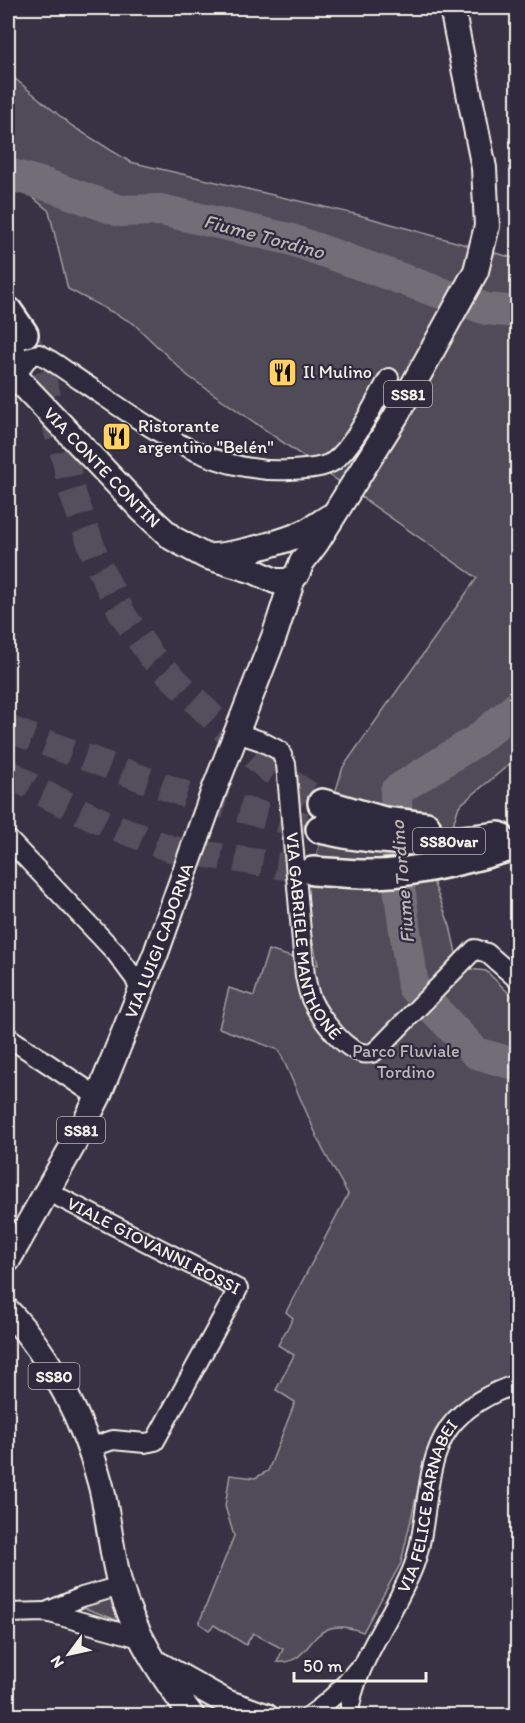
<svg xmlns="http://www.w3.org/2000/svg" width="525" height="1723" viewBox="0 0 525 1723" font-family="Itim,sans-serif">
<rect width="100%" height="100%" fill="#373244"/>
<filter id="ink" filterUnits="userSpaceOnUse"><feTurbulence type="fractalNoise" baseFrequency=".0167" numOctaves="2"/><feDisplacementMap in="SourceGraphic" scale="12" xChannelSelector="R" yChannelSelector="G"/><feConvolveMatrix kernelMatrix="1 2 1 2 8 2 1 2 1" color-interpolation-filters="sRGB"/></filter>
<g filter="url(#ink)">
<path fill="#504b59" stroke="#a29ea0" stroke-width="1.5" d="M 8,73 L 72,126 L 130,162 L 359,215 L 517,259 L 517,758 L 459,806 L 434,884 L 450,926 L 456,953 L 470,969 L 486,971 L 517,1001 L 517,1375 L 492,1383 L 461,1403 L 432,1441 L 422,1471 L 401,1563 L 363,1632 C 305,1610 317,1666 277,1662 L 283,1649 L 253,1633 L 246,1645 L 214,1625 L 209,1630 L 199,1623 L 234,1536 L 225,1506 L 230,1475 L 255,1478 L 268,1471 L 295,1402 L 276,1390 L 294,1355 L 278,1345 L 293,1318 L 286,1312 L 348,1194 L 323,1150 L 279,1050 L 219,1028 L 229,988 L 254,996 L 268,950 L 318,965 L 311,934 L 307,885 L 343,767 L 477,578 L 188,376 L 133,323 L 68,289 L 49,211 L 8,177 Z
M 113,1596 L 122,1622 L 79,1606 Z
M 186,1683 L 239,1715 L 205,1715 L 194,1700 Z"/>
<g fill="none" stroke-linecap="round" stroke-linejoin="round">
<path stroke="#726e77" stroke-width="32" d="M 8,174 L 47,185 L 120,211 L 161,210 L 289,239 L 486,309 L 518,312
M 518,706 L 477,740 L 396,791 L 398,880 L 413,987 L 476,1053 L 518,1065"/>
<path stroke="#534f5d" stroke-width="27" stroke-dasharray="27 14" stroke-linecap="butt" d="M 24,334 L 41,373 L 66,462 L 71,489 L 98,564 L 123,615 L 151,656 L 233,738 L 270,770 L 322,803
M 8,727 L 14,731 L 195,798 L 320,829
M 8,772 L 38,791 L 105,823 L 171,849 L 313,871"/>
<defs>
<g id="minor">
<path d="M 16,378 C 22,367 26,355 39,354 C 54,361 67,372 81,381 C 146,424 208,475 290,470 C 304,469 322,469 334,461 C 355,445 375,401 389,378"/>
<path id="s1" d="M 237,733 L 261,741 L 280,751 L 286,764 L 305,976 C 307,984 308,992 311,999 C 319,1016 349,1059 371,1053 C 374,1053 376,1050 379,1048 L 475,949 L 487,953 L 518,980"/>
<path d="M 8,839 L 115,952 L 135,979 L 140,992"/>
<path d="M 8,1037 L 98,1097"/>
<path id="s2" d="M 47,1191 L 238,1289 L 155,1441 L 145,1443 L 113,1440 L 89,1448"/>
<path d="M 46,1612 L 82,1597 L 120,1586"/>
<path d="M 8,1613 L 46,1612 L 140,1638"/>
<path d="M 309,1716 C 328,1703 343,1688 357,1670"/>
<path id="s3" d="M 349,1716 C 351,1668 397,1611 414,1565 C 430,1521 422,1468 449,1428 C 464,1407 493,1391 518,1384"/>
</g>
<g id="major">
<path id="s4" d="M 8,369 L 143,511 L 172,538 L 205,556 L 254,571 L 275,581 L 287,581 L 293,578 L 297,574 L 302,562 L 317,542 L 396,416 L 476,271 L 487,226 L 484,168 L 452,8"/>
<path d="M 213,556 C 236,555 284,542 305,532 C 313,528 321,522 329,517"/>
<path id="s5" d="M 8,1260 L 77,1138 L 98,1097 L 156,953 L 213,793 L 275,634 L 293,578"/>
<path d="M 8,1311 C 52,1358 85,1423 101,1486 C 109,1519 111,1552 120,1585 C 133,1633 162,1676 192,1716"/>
<path d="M 160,1665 L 226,1702 L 266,1716"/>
</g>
<path id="highway" d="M 8,311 L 24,334
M 8,344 L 14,357 L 16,378
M 322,803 L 384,821 L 426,826
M 320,829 C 379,843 439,844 499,836
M 313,871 C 342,873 372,876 401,872 C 440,867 480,856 518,845"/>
</defs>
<use href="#minor" stroke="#f4f1e8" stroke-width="22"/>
<use href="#major" stroke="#f4f1e8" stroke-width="28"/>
<use href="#highway" stroke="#f4f1e8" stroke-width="32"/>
<use href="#minor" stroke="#2f2a3d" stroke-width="18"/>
<use href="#major" stroke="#2f2a3d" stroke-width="24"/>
<use href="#highway" stroke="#2f2a3d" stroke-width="27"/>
</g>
</g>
<defs>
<symbol id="restaurant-square" viewBox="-11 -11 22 22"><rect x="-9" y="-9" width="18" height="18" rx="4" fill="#ffd166" stroke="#2f2a3d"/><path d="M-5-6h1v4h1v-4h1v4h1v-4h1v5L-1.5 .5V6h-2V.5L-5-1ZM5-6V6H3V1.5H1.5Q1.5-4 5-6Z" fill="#111"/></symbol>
</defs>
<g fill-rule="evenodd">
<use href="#restaurant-square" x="266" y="356" width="33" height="33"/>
<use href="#restaurant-square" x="100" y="420" width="33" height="33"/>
</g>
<g text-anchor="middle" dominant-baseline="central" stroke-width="4.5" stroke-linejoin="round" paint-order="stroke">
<g fill="#2f2a3d" stroke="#b9b5b5" stroke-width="1.5">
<rect x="384" y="381" width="48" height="26" rx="4.5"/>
<rect x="413" y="828" width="72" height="26" rx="4.5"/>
<rect x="57" y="1117" width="48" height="26" rx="4.5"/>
<rect x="28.5" y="1363" width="51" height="26" rx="4.5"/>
</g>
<g font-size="16" font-weight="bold" fill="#f4f1e8">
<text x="408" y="394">SS81</text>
<text x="449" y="841">SS80var</text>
<text x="81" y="1130">SS81</text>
<text x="54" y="1376">SS80</text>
</g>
<g font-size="18" fill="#f4f1e8" stroke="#2f2a3d" text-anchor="start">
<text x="303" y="372">Il Mulino</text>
<text x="138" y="426">Ristorante<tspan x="138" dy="21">argentino "Belén"</tspan></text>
</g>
<g font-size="18" fill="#f4f1e8" stroke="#2f2a3d">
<text stroke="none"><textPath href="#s4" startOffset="136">VIA CONTE CONTIN</textPath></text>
<text stroke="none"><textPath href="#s1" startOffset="237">VIA GABRIELE MANTHONÉ</textPath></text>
<text stroke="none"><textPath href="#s5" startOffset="354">VIA LUIGI CADORNA</textPath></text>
<text stroke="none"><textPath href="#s2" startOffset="120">VIALE GIOVANNI ROSSI</textPath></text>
<text stroke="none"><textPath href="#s3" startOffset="226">VIA FELICE BARNABEI</textPath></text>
</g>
<g font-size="18" fill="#bbb7b6" stroke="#2f2a3d">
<text x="406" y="1051">Parco Fluviale<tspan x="406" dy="21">Tordino</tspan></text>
</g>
<g font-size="20" font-style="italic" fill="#bab6b5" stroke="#2f2a3d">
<text transform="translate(264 236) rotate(15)">Fiume Tordino</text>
<text transform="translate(402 882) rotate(-95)">Fiume Tordino</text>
</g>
</g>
<rect width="525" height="1723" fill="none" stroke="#2f2a3d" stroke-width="30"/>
<rect x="15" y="15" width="495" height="1693" fill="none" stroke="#f4f1e8" stroke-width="2" filter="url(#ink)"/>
<g transform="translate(69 1654) rotate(237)" stroke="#2f2a3d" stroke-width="4.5" paint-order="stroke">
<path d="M0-4.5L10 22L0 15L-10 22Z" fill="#f4f1e8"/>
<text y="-9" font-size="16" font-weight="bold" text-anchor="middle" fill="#f4f1e8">N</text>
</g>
<path d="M294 1672v9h132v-9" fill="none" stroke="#f4f1e8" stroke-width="3"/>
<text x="303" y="1672" font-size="18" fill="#f4f1e8" stroke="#2f2a3d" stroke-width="4.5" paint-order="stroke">50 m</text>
</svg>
